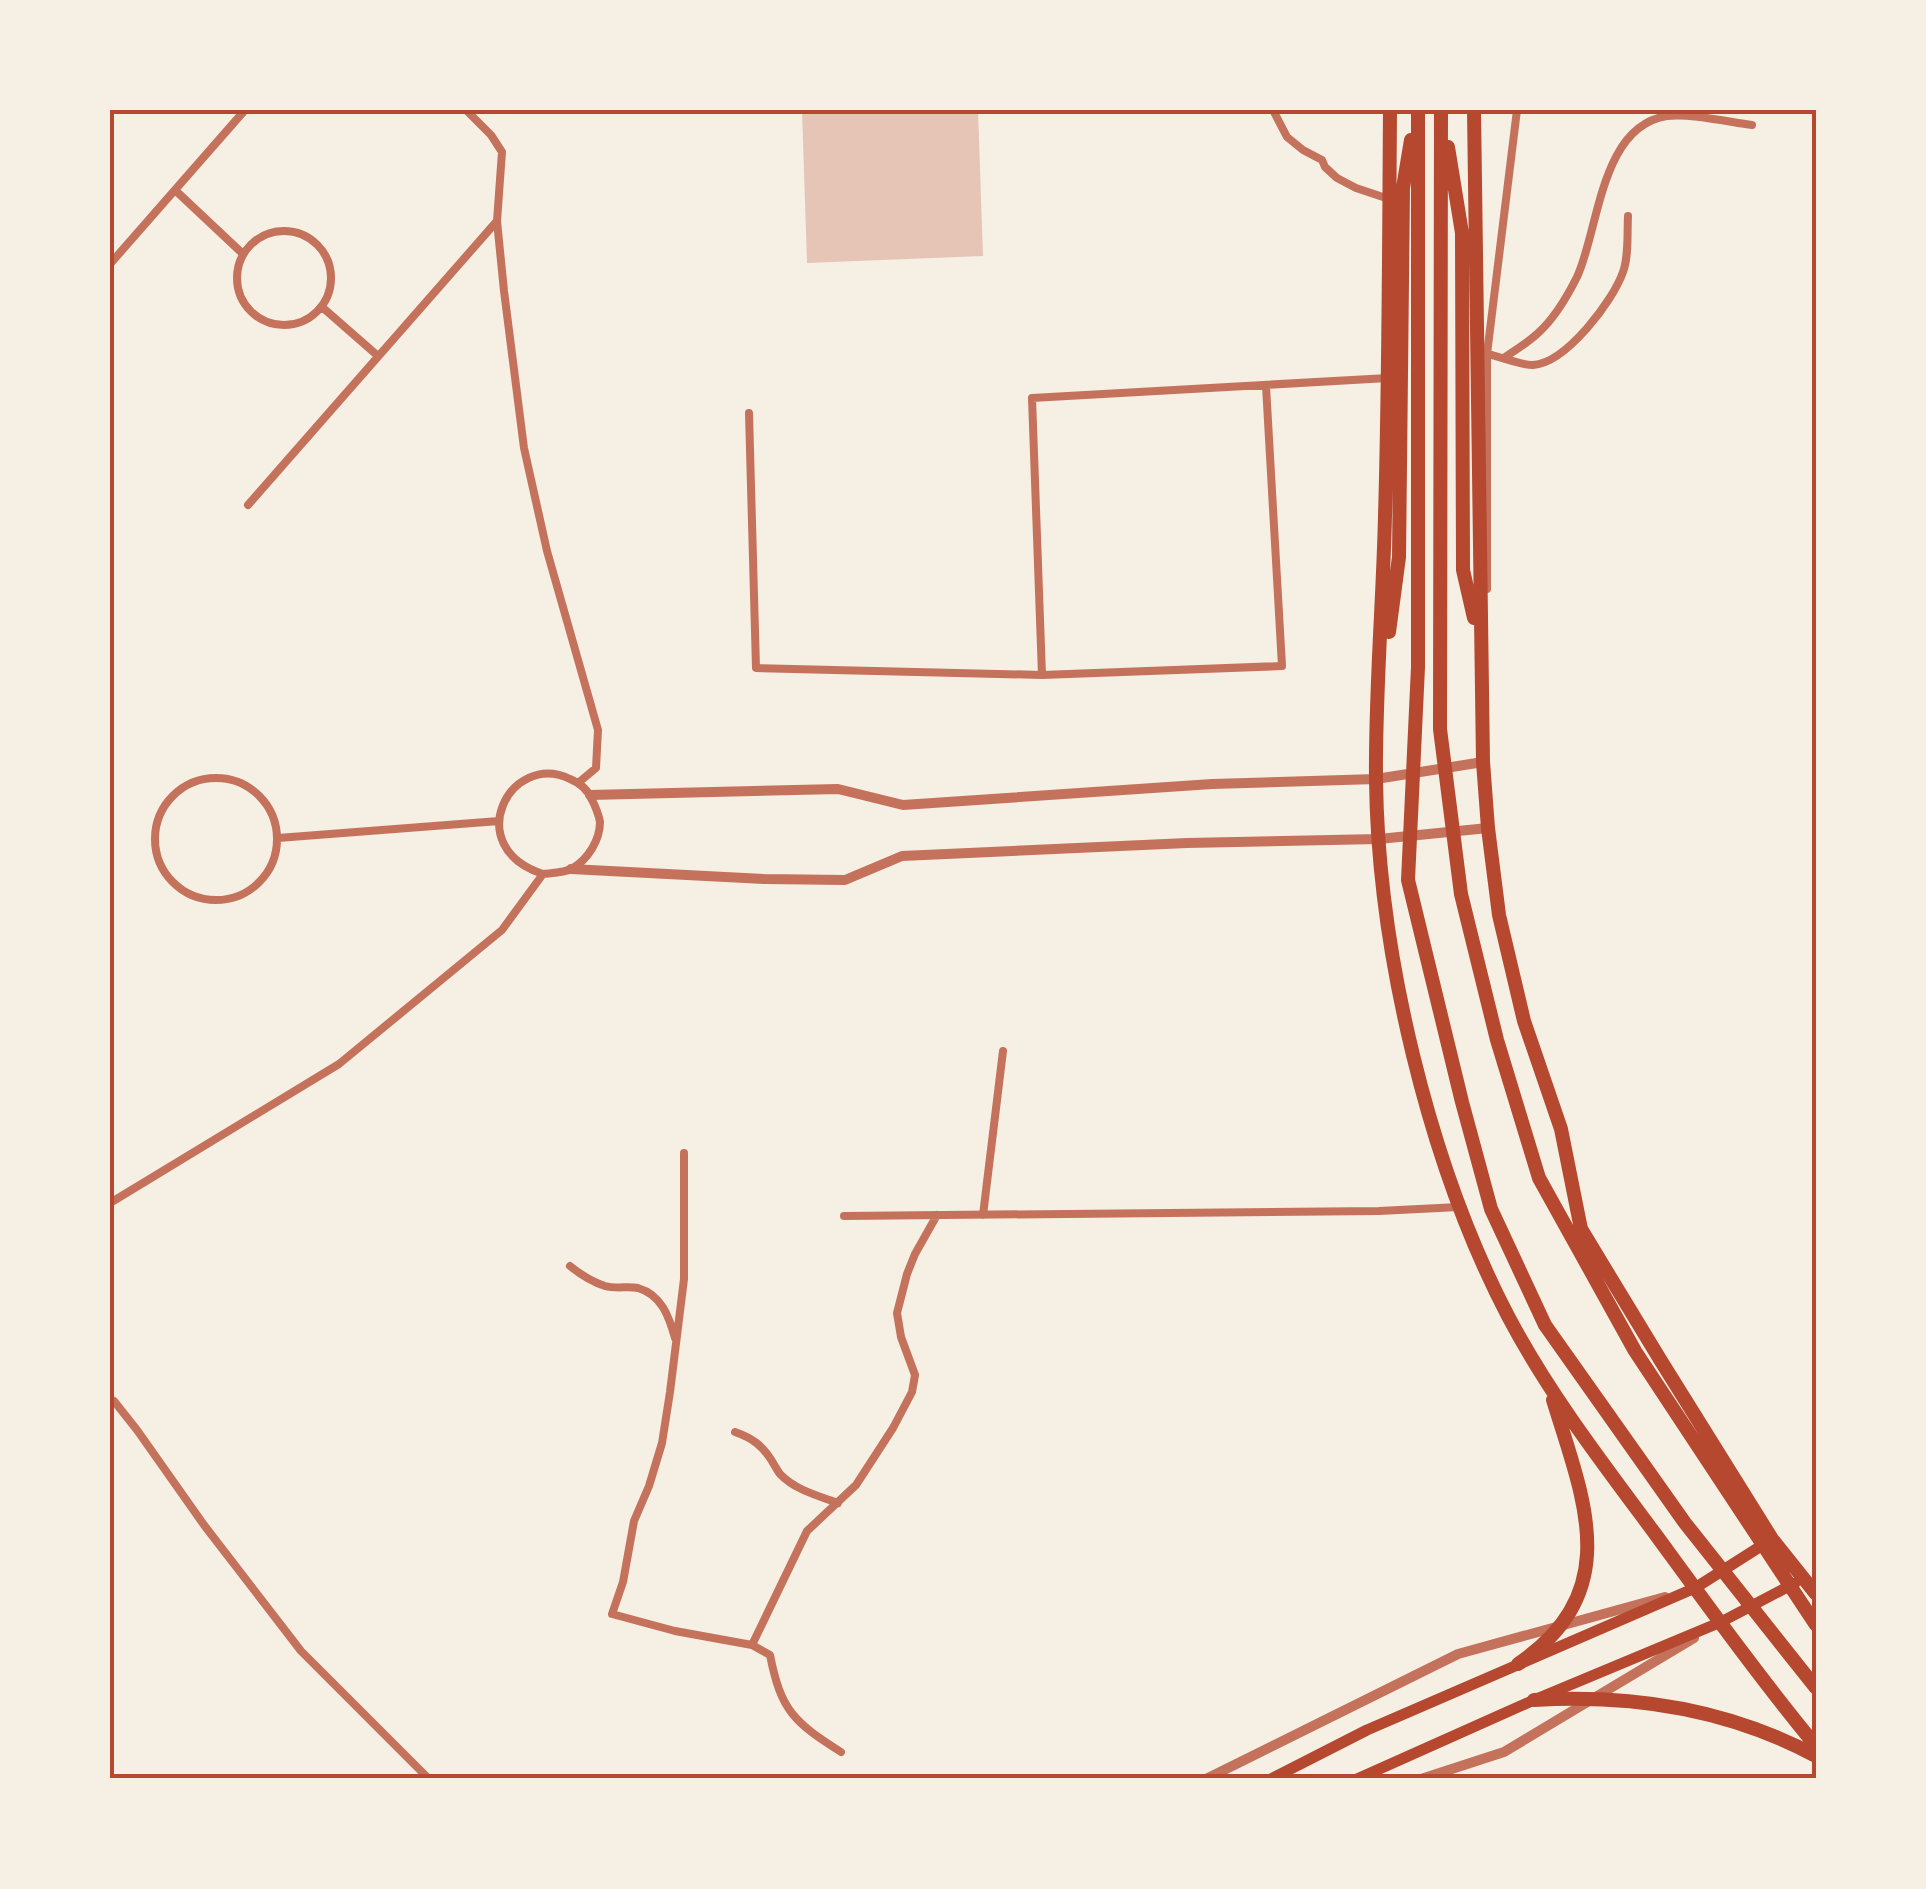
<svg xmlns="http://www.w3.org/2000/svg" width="1926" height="1889" viewBox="0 0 1926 1889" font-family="'Golos Text',sans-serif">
<rect width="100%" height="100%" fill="#f6efe4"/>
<path fill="#e6c5b7" d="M 802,110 L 978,110 L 983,256 L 807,263 Z"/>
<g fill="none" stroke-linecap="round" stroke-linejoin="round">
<path stroke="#c5725c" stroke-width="8" d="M 466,110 L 491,135 L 502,152 L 497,221 L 504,291 L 524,448 L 547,551 L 598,730 L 596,768 L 578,783
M 1273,110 L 1287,137 L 1303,150 L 1322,160 L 1325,167 L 1337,178 L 1356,188 L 1389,199
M 175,190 L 243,254
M237 278a47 47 0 1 1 94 0a47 47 0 1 1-94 0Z
M 110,264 L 245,110
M 322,307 L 378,356
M 1487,354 C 1499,356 1523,366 1533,365 C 1566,363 1613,301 1623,272 C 1629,256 1627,233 1628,216
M 1505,357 C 1516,350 1527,343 1537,334 C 1553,320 1567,297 1577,277 C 1599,230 1600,126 1667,116 C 1690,113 1729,122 1752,125
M 749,413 L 756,668 L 1042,675 L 1282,666 L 1266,386
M 248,505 L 497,221
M 1487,589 L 1487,354 L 1517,110
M 1042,675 L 1032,398 L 1388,378
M155 839a61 61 0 1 1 122 0a61 61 0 1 1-122 0Z
M 278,838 L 499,821
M 684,1153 L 684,1279 L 670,1392 L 662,1443 L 649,1486 L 634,1521 L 623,1582 L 612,1614 L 675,1631 L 752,1645 L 807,1531 L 856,1485 L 893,1428 L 912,1392 L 915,1375 L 901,1337 L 897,1313 L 907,1274 L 915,1254 L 937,1215
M 110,1203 L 339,1064 L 502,930 L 543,874 C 552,873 565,873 573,868 C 588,859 600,840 600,822 C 599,816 595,805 592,800 C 588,790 580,783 570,779 C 510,750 460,847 543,874
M 983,1215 L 1003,1051
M 844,1216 L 1379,1211 L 1459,1207
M 570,1266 C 580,1274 592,1282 605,1286 C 616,1289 628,1286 638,1288 C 662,1295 669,1317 675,1338
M 114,1401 L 137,1430 L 204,1525 L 301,1651 L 429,1779
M 735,1432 C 752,1438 762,1445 772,1461 C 773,1463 779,1473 780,1474 C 795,1490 819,1496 838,1503
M 752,1645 L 770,1655 C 781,1711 794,1722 841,1752"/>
<path stroke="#c5725c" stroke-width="10" d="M 590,795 L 838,789 L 903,805 L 1212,784 L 1376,779 L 1483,762
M 571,869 L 764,879 L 845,880 L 902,856 L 1187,843 L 1379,839 L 1488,828
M 1206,1779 L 1458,1654 L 1665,1597
M 1421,1779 L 1504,1752 L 1694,1638"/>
<path stroke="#b5482f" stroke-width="11" d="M 1271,1779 L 1367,1730 L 1695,1588 L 1769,1541
M 1357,1779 L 1534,1700 L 1721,1622 L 1795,1583"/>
<path stroke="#b5482f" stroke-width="14" d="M 1390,110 C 1389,245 1389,381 1385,516 C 1383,604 1375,692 1376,780 C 1378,951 1429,1165 1508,1316 C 1549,1394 1604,1465 1656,1535 C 1708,1606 1760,1678 1816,1746
M 1418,110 L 1418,667 L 1408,880 L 1462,1102 L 1491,1209 L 1545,1325 L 1685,1523 L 1816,1688
M 1441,110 L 1440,729 L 1461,894 L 1497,1040 L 1539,1178 L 1635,1351 L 1816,1625
M 1474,110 L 1483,762 L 1488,828 L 1499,915 L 1524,1021 L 1561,1129 L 1581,1229 L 1661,1361 L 1772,1539 L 1816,1594
M 1448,147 L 1462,233 L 1463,570 L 1474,618
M 1389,632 L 1399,557 L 1403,188 L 1411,140
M 1518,1664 C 1625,1591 1584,1501 1553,1400
M 1534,1700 C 1633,1694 1728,1709 1816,1756"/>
</g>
<rect width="1926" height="1889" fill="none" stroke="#f6efe4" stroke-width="225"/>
<rect x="112" y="112" width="1702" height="1664" fill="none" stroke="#b5482f" stroke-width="4"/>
</svg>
